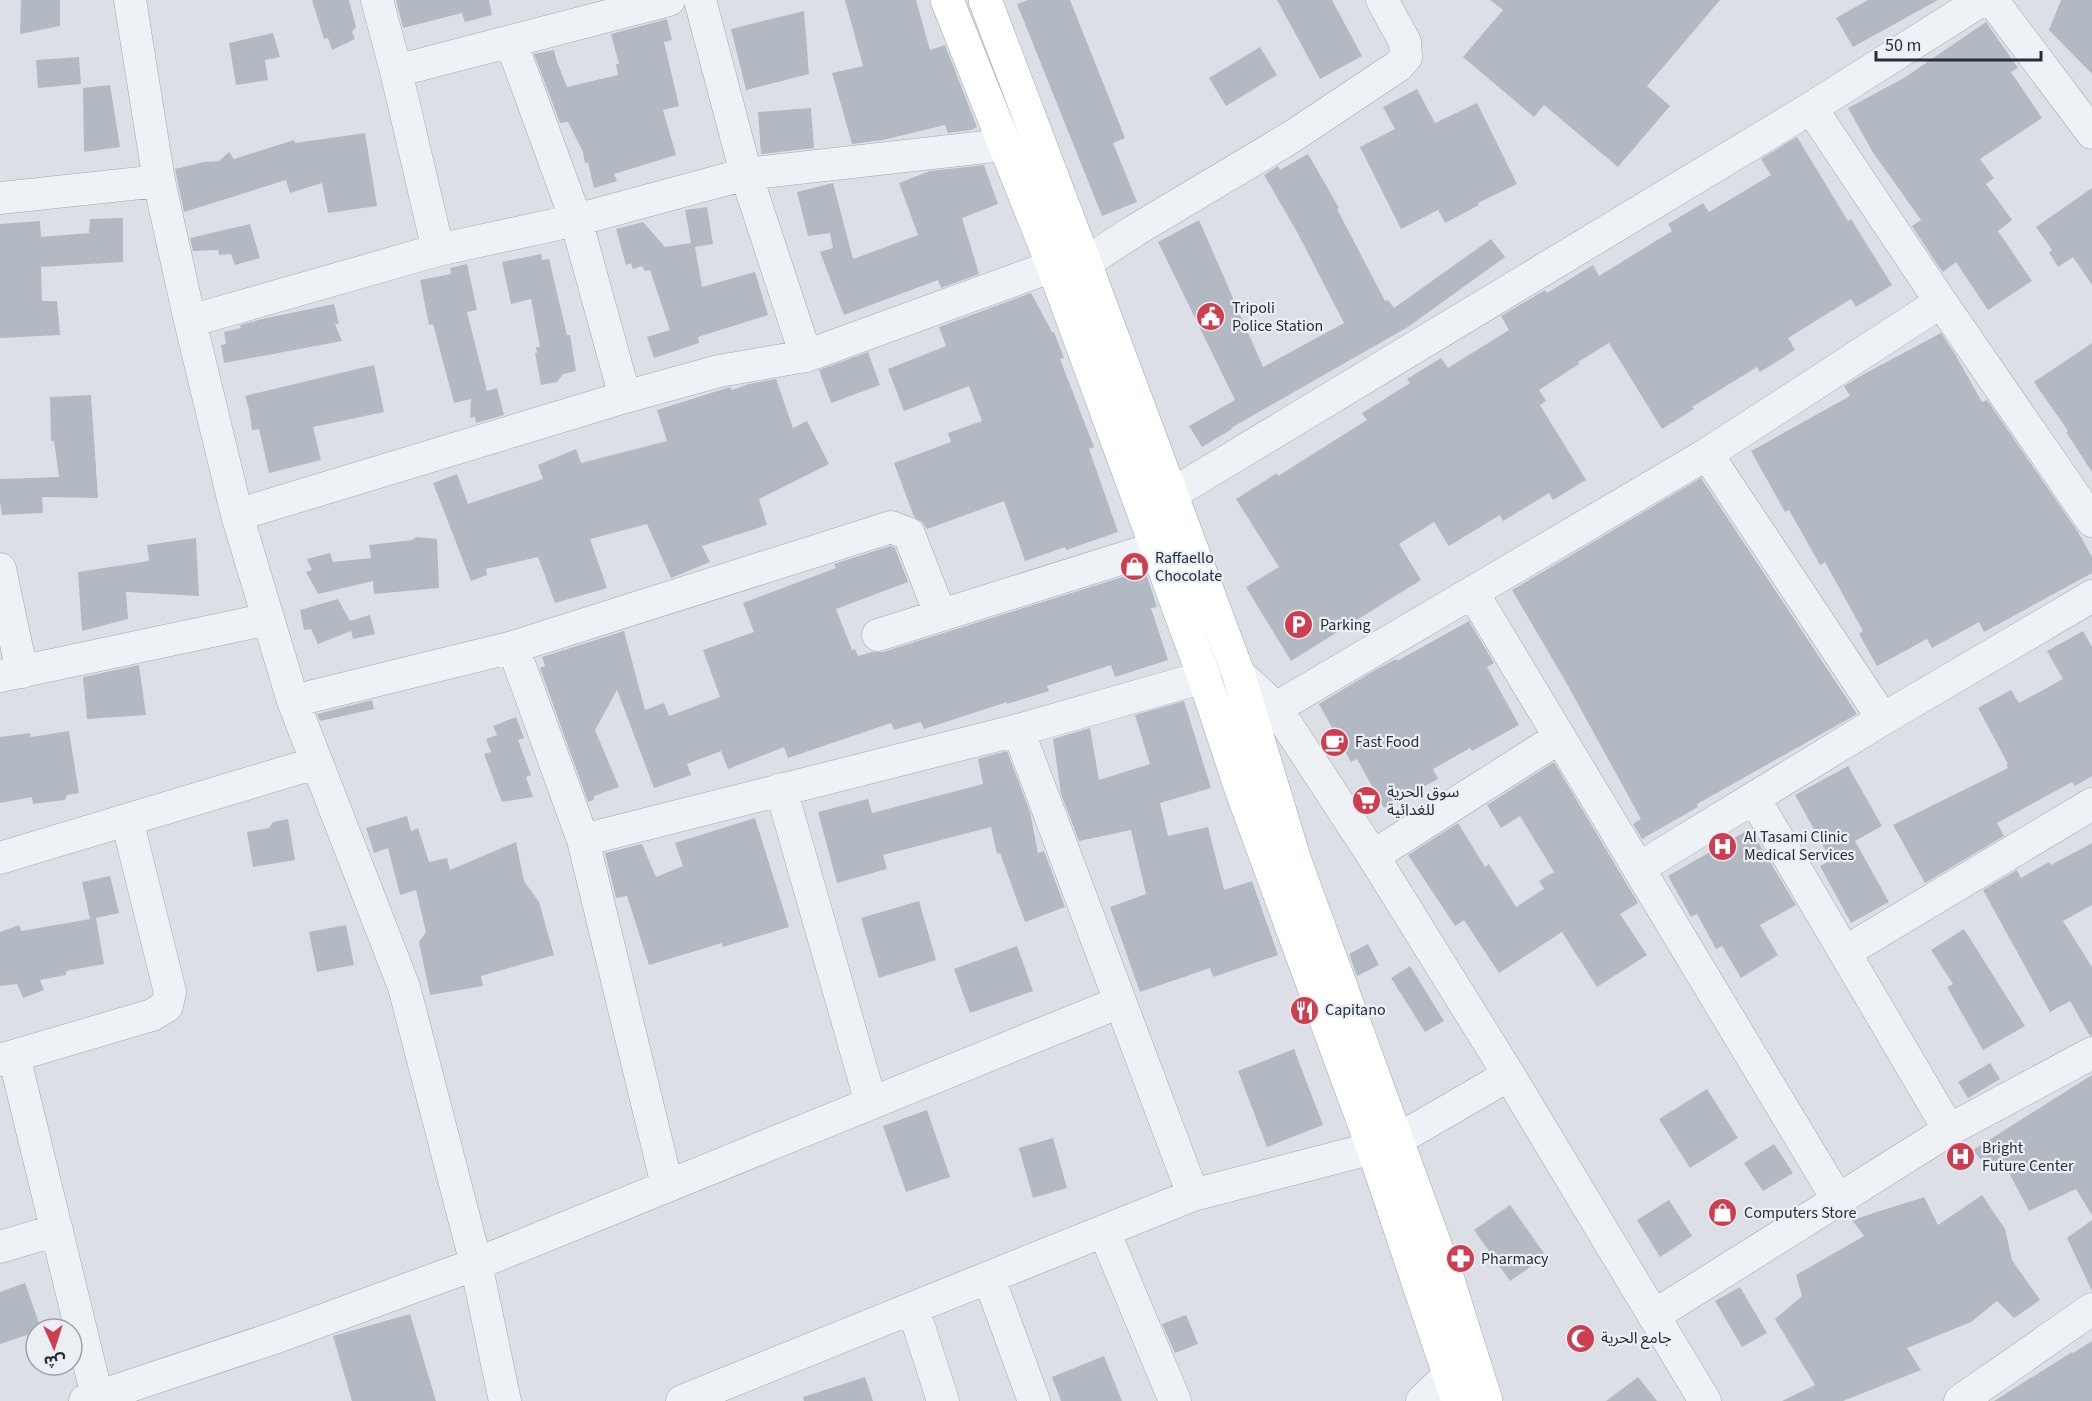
<svg xmlns="http://www.w3.org/2000/svg" width="2092" height="1401" viewBox="0 0 2092 1401" font-family="'Source Sans 3','Noto Sans Arabic',sans-serif">
<rect width="100%" height="100%" fill="#dce0e6"/>
<path fill="#b3b9c3" d="M 21,0 L 60,0 L 60,26 L 20,34 Z
M 312,0 L 349,0 L 356,27 L 352,32 L 355,39 L 332,50 L 328,38 L 324,39 Z
M 396,0 L 489,0 L 492,15 L 465,22 L 462,13 L 403,28 Z
M 845,0 L 916,0 L 930,50 L 945,45 L 977,127 L 971,130 L 948,133 L 945,125 L 883,140 L 852,144 L 832,73 L 863,66 Z
M 1028,0 L 1070,0 L 1125,138 L 1113,143 L 1137,202 L 1102,216 L 1017,4 Z
M 1277,0 L 1332,0 L 1362,56 L 1320,79 Z
M 1490,0 L 1720,0 L 1647,86 L 1670,106 L 1618,167 L 1544,105 L 1534,117 L 1463,57 L 1503,10 Z
M 1868,0 L 1938,0 L 1853,47 L 1836,18 Z
M 2061,0 L 2092,0 L 2092,74 L 2049,30 Z
M 804,11 L 809,74 L 746,90 L 731,29 Z
M 667,19 L 672,40 L 664,42 L 679,106 L 663,110 L 676,155 L 614,174 L 617,181 L 594,188 L 588,163 L 585,163 L 583,152 L 568,122 L 560,123 L 534,54 L 554,50 L 557,62 L 567,87 L 618,75 L 616,64 L 619,64 L 611,34 Z
M 1986,22 L 2018,68 L 2011,72 L 2042,118 L 1980,159 L 1994,178 L 1986,184 L 2012,220 L 1998,231 L 2032,281 L 1988,310 L 1956,262 L 1943,272 L 1939,267 L 1912,226 L 1921,220 L 1872,151 L 1848,108 L 1904,78 Z
M 273,33 L 280,57 L 265,60 L 268,80 L 236,85 L 229,43 Z
M 1260,47 L 1277,75 L 1226,106 L 1209,78 Z
M 79,57 L 81,84 L 38,88 L 36,60 Z
M 110,85 L 120,147 L 84,152 L 83,88 Z
M 1417,89 L 1435,123 L 1477,103 L 1517,184 L 1478,203 L 1479,205 L 1445,223 L 1438,210 L 1401,229 L 1360,147 L 1395,129 L 1383,107 Z
M 811,108 L 814,148 L 761,154 L 758,112 Z
M 365,133 L 377,206 L 328,213 L 322,183 L 290,193 L 286,180 L 184,212 L 175,169 L 204,162 L 219,161 L 229,152 L 234,159 L 294,140 L 295,143 Z
M 1797,137 L 1848,221 L 1851,219 L 1892,285 L 1856,307 L 1851,299 L 1788,338 L 1795,350 L 1760,372 L 1757,367 L 1692,407 L 1694,409 L 1662,429 L 1609,343 L 1578,362 L 1579,364 L 1539,390 L 1546,401 L 1540,405 L 1586,480 L 1553,500 L 1549,493 L 1503,521 L 1500,515 L 1449,546 L 1434,522 L 1399,544 L 1421,580 L 1291,661 L 1246,587 L 1279,567 L 1236,499 L 1277,473 L 1278,476 L 1367,420 L 1362,413 L 1410,383 L 1407,379 L 1441,358 L 1448,368 L 1509,330 L 1501,316 L 1545,290 L 1547,293 L 1593,265 L 1599,276 L 1672,231 L 1668,224 L 1703,203 L 1709,212 L 1771,175 L 1761,159 Z
M 1308,154 L 1339,208 L 1337,209 L 1385,301 L 1388,300 L 1394,308 L 1491,239 L 1505,257 L 1408,327 L 1231,428 L 1232,429 L 1202,447 L 1189,426 L 1235,400 L 1158,242 L 1199,220 L 1263,367 L 1344,323 L 1297,232 L 1264,175 L 1278,166 L 1280,170 Z
M 984,165 L 998,204 L 962,218 L 979,274 L 941,288 L 938,280 L 844,315 L 820,252 L 833,248 L 830,233 L 808,236 L 797,192 L 833,183 L 853,259 L 918,235 L 899,183 L 930,171 Z
M 2092,188 L 2092,285 L 2073,257 L 2058,267 L 2049,252 L 2052,250 L 2036,227 Z
M 707,207 L 713,244 L 695,247 L 702,287 L 755,272 L 768,315 L 698,337 L 699,343 L 654,358 L 647,337 L 670,330 L 650,270 L 645,271 L 642,266 L 633,269 L 631,263 L 626,265 L 616,229 L 643,222 L 665,247 L 691,243 L 685,210 Z
M 123,218 L 123,262 L 41,267 L 42,301 L 57,301 L 60,335 L 0,338 L 0,224 L 40,221 L 41,237 L 89,233 L 90,219 Z
M 250,224 L 260,258 L 235,265 L 231,254 L 219,255 L 218,250 L 193,251 L 190,238 Z
M 541,254 L 542,260 L 549,259 L 567,335 L 570,335 L 576,371 L 563,374 L 557,382 L 541,385 L 535,353 L 537,353 L 536,347 L 540,347 L 531,299 L 511,304 L 502,262 Z
M 467,264 L 477,310 L 467,312 L 487,391 L 497,388 L 504,415 L 476,423 L 475,417 L 470,418 L 471,399 L 454,403 L 433,324 L 429,325 L 420,280 L 451,274 L 450,268 Z
M 1031,293 L 1052,332 L 1054,332 L 1064,358 L 1060,359 L 1094,447 L 1089,449 L 1118,532 L 1066,550 L 1065,547 L 1025,561 L 1004,501 L 927,529 L 922,522 L 914,517 L 894,463 L 951,442 L 948,433 L 982,421 L 969,386 L 904,411 L 888,369 L 946,346 L 939,327 Z
M 334,304 L 339,324 L 335,324 L 342,341 L 224,363 L 221,345 L 226,344 L 224,332 L 241,328 L 240,325 L 262,319 Z
M 1941,333 L 1955,354 L 1982,402 L 1987,400 L 2078,532 L 2092,557 L 2092,573 L 1984,632 L 1979,622 L 1932,648 L 1927,639 L 1877,666 L 1859,634 L 1863,631 L 1825,562 L 1820,565 L 1789,510 L 1785,512 L 1751,451 L 1850,396 L 1844,386 L 1864,374 Z
M 2092,343 L 2092,472 L 2066,432 L 2068,431 L 2034,382 Z
M 868,352 L 880,385 L 831,403 L 819,370 Z
M 374,365 L 384,412 L 313,427 L 321,460 L 269,473 L 259,429 L 252,430 L 249,409 L 245,396 Z
M 776,379 L 793,428 L 807,421 L 829,464 L 759,499 L 767,525 L 702,546 L 710,562 L 671,578 L 647,524 L 590,539 L 607,588 L 555,603 L 538,557 L 486,569 L 487,575 L 471,581 L 433,483 L 457,474 L 468,504 L 543,479 L 538,465 L 576,449 L 581,463 L 667,441 L 657,410 L 730,387 L 732,390 L 749,384 Z
M 91,395 L 98,498 L 42,497 L 43,513 L 2,515 L 0,502 L 0,479 L 59,477 L 54,441 L 51,441 L 50,397 Z
M 1701,478 L 1857,714 L 1697,804 L 1698,807 L 1642,839 L 1633,824 L 1641,819 L 1567,684 L 1512,590 Z
M 416,537 L 437,539 L 439,588 L 374,594 L 373,581 L 318,594 L 306,572 L 312,570 L 307,559 L 330,553 L 333,562 L 371,558 L 369,545 L 412,540 Z
M 196,538 L 199,596 L 126,592 L 128,619 L 82,631 L 78,572 L 149,561 L 147,545 Z
M 890,546 L 895,548 L 908,582 L 836,609 L 852,650 L 855,649 L 858,656 L 872,652 L 883,652 L 1145,570 L 1157,607 L 1151,608 L 1168,660 L 1115,677 L 1111,665 L 1047,686 L 1049,691 L 1007,704 L 1007,702 L 924,729 L 921,722 L 894,730 L 891,723 L 788,758 L 784,747 L 728,769 L 721,751 L 687,764 L 691,775 L 654,788 L 617,690 L 595,730 L 619,787 L 594,796 L 594,800 L 588,802 L 540,668 L 545,666 L 542,657 L 624,631 L 645,710 L 664,703 L 669,716 L 720,697 L 703,650 L 754,632 L 743,603 L 836,568 L 834,564 Z
M 338,599 L 350,621 L 370,615 L 375,634 L 353,639 L 351,631 L 318,644 L 311,629 L 304,630 L 300,610 Z
M 1469,621 L 1494,663 L 1487,667 L 1519,725 L 1472,751 L 1470,748 L 1433,769 L 1438,779 L 1384,808 L 1357,759 L 1351,762 L 1319,704 L 1377,669 L 1396,659 L 1397,661 Z
M 2083,631 L 2092,647 L 2092,776 L 2075,786 L 2072,782 L 1997,823 L 2004,836 L 1925,883 L 1893,825 L 2008,768 L 2006,765 L 2008,764 L 1978,708 L 2011,690 L 2019,703 L 2063,679 L 2047,651 Z
M 139,665 L 146,715 L 87,719 L 83,677 Z
M 372,700 L 374,709 L 320,721 L 317,714 Z
M 1184,701 L 1211,788 L 1160,803 L 1168,836 L 1208,827 L 1224,890 L 1252,881 L 1278,955 L 1213,977 L 1210,968 L 1140,992 L 1110,907 L 1146,894 L 1131,830 L 1079,841 L 1061,794 L 1053,739 L 1090,728 L 1099,780 L 1150,764 L 1135,715 Z
M 516,717 L 524,738 L 518,740 L 531,775 L 526,777 L 533,797 L 502,802 L 484,754 L 491,752 L 486,739 L 497,735 L 493,726 Z
M 69,731 L 79,793 L 67,795 L 65,800 L 33,804 L 32,797 L 0,803 L 0,737 L 30,733 L 31,737 Z
M 1007,751 L 1030,812 L 1038,853 L 1044,851 L 1065,907 L 1025,922 L 1000,853 L 997,854 L 991,827 L 883,855 L 887,869 L 837,883 L 818,812 L 868,799 L 872,813 L 983,784 L 978,759 Z
M 1554,762 L 1638,903 L 1620,914 L 1647,955 L 1597,987 L 1562,932 L 1499,973 L 1464,920 L 1455,926 L 1408,855 L 1458,823 L 1485,867 L 1489,864 L 1516,907 L 1544,889 L 1539,881 L 1554,872 L 1520,816 L 1501,828 L 1487,805 Z
M 1848,766 L 1882,826 L 1855,841 L 1889,902 L 1851,923 L 1820,866 L 1831,860 L 1795,795 Z
M 407,816 L 411,831 L 418,828 L 429,862 L 447,858 L 450,870 L 516,842 L 524,881 L 539,902 L 554,955 L 481,976 L 483,986 L 430,995 L 419,942 L 426,932 L 416,890 L 400,895 L 388,848 L 374,853 L 366,828 Z
M 755,818 L 789,927 L 723,947 L 722,943 L 649,965 L 627,896 L 616,898 L 605,853 L 642,844 L 656,877 L 683,866 L 675,843 Z
M 288,819 L 295,860 L 253,867 L 247,832 L 269,828 L 273,822 Z
M 1750,829 L 1796,905 L 1760,925 L 1778,955 L 1741,978 L 1722,946 L 1716,949 L 1697,914 L 1691,917 L 1668,876 Z
M 2092,843 L 2092,905 L 2063,921 L 2092,967 L 2092,1035 L 2090,1036 L 2070,1001 L 2050,1012 L 1983,890 L 2017,870 L 2021,878 L 2049,862 L 2051,865 Z
M 110,876 L 119,913 L 96,918 L 104,964 L 66,971 L 66,975 L 40,980 L 44,990 L 23,998 L 17,984 L 0,986 L 0,932 L 19,925 L 21,931 L 90,919 L 82,882 Z
M 919,901 L 936,960 L 879,978 L 861,918 Z
M 346,925 L 354,965 L 317,972 L 309,932 Z
M 1964,929 L 2025,1026 L 1983,1050 L 1947,987 L 1953,984 L 1931,950 Z
M 1368,944 L 1379,965 L 1357,976 L 1349,954 Z
M 1017,946 L 1033,991 L 970,1013 L 954,969 Z
M 1410,966 L 1444,1021 L 1425,1032 L 1391,978 Z
M 1294,1049 L 1323,1125 L 1267,1147 L 1238,1071 Z
M 1990,1063 L 2000,1079 L 1968,1098 L 1958,1082 Z
M 2092,1075 L 2092,1215 L 2076,1189 L 2029,1211 L 2006,1167 L 1992,1173 L 1973,1150 Z
M 1707,1089 L 1738,1138 L 1690,1168 L 1659,1119 Z
M 927,1110 L 950,1177 L 906,1192 L 883,1126 Z
M 1053,1138 L 1067,1188 L 1033,1198 L 1019,1148 Z
M 1774,1144 L 1793,1173 L 1763,1191 L 1744,1163 Z
M 1982,1195 L 2005,1229 L 2012,1260 L 2040,1300 L 2014,1318 L 1997,1301 L 1971,1322 L 1907,1348 L 1921,1370 L 1843,1401 L 1782,1401 L 1815,1385 L 1775,1319 L 1802,1296 L 1796,1275 L 1864,1236 L 1852,1220 L 1924,1197 L 1938,1225 Z
M 1669,1200 L 1692,1236 L 1660,1257 L 1637,1220 Z
M 1510,1205 L 1546,1256 L 1510,1281 L 1474,1230 Z
M 2092,1220 L 2092,1291 L 2067,1238 Z
M 25,1283 L 41,1329 L 36,1329 L 36,1332 L 0,1344 L 0,1292 Z
M 1740,1287 L 1767,1333 L 1742,1347 L 1715,1301 Z
M 410,1314 L 436,1401 L 352,1401 L 333,1336 Z
M 1186,1315 L 1198,1344 L 1175,1353 L 1162,1324 Z
M 2092,1341 L 2092,1401 L 1994,1401 L 2072,1352 L 2073,1353 Z
M 1104,1356 L 1122,1401 L 1061,1401 L 1052,1377 Z
M 865,1377 L 873,1401 L 804,1401 L 803,1397 Z
M 1638,1377 L 1657,1401 L 1606,1401 Z"/>
<g fill="none" stroke-linecap="round" stroke-linejoin="round">
<defs>
<path id="minor" d="M 130,0 L 159,181 L 190,321 L 237,515 L 293,701 L 404,987 L 476,1264 L 505,1401
M 377,0 L 396,71 L 438,250
M 700,0 L 746,174 L 806,356
M 1992,0 L 2092,133
M 511,42 L 576,220 L 625,397
M 396,71 L 669,0
M 1811,108 L 1941,302 L 2092,521
M 0,198 L 159,181
M 1085,263 L 1134,231 L 1293,136 L 1398,66 L 1406,57 L 1405,42 L 1382,0
M 190,321 L 438,250 L 576,220 L 746,174 L 1003,145
M 1707,454 L 1883,719
M 1172,494 L 1811,108 L 1982,0
M 237,515 L 625,397 L 719,371 L 806,356 L 1053,266
M 0,569 L 22,672
M 1473,593 L 1838,1200
M 878,635 L 1155,548
M 513,647 L 583,840
M 1238,673 L 1276,708 L 1373,856 L 1509,1075 L 1705,1401
M 0,676 L 268,619
M 293,701 L 513,647 L 891,527 L 909,534 L 940,614
M 1276,708 L 1707,454 L 1941,302
M 781,789 L 871,1103
M 1754,798 L 1949,1130
M 1373,856 L 1560,737
M 0,858 L 316,763
M 1639,868 L 1883,719 L 2092,596
M 1845,952 L 2092,804
M 14,1056 L 97,1396
M 0,1060 L 152,1015 L 167,1006 L 170,992 L 127,820
M 667,1185 L 583,840 L 1018,730
M 1193,1195 L 1018,730 L 1204,677
M 1104,1231 L 1175,1401
M 0,1247 L 57,1230
M 989,1278 L 1034,1401
M 913,1308 L 943,1401
M 1655,1315 L 1949,1130 L 2092,1053
M 85,1401 L 277,1337 L 476,1264 L 1120,1002
M 682,1401 L 1193,1195 L 1373,1148 L 1397,1140 L 1509,1075
M 1422,1401 L 1450,1374
M 1960,1401 L 2092,1309"/>
<path id="major" d="M 947,0 L 1053,266 L 1204,677 L 1241,789 L 1373,1148 L 1458,1401
M 985,0 L 1085,263 L 1238,673 L 1295,861 L 1448,1280 L 1486,1401"/>
</defs>
<use href="#minor" stroke="#a2a7b0" stroke-width="33"/>
<use href="#major" stroke="#9ba4b2" stroke-width="34"/>
<use href="#minor" stroke="#eef1f5" stroke-width="32"/>
<use href="#major" stroke="#fff" stroke-width="33"/>
</g>
<defs>
<symbol id="civic-disc" viewBox="-11 -11 22 22"><circle r="9.5" fill="#ce3e51" stroke="#ebeff4"/><path d="M-.6-6.5H3V-4.5H.6V-3L4-1V1h2V6H-6V1h2V-1L-.6-3ZM-1.2 2.5V6h2.4V2.5Z" fill="#fff"/></symbol>
<symbol id="shop-disc" viewBox="-11 -11 22 22"><circle r="9.5" fill="#ce3e51" stroke="#ebeff4"/><path d="M-5-2.5h2.3a2.7 3.5 0 0 1 5.4 0H5L5.5 6h-11ZM-1.5-2.5h3a1.5 2.3 0 0 0-3 0Z" fill="#fff"/></symbol>
<symbol id="parking-disc" viewBox="-11 -11 22 22"><circle r="9.5" fill="#ce3e51" stroke="#ebeff4"/><path d="M-3.5-5.5H1a3.5 3.5 0 0 1 0 7H-1V5.5H-3.5ZM-1-3.4V-.6H.8a1.4 1.4 0 0 0 0-2.8Z" fill="#fff"/></symbol>
<symbol id="cafe-disc" viewBox="-11 -11 22 22"><circle r="9.5" fill="#ce3e51" stroke="#ebeff4"/><path d="M-5.5-4.5H6V0H3Q3 3.5 0 3.5H-2.5Q-5.5 3.5-5.5 0ZM3-3.2v2h1.7v-2ZM-6 4.5H4V6H-6Z" fill="#fff"/></symbol>
<symbol id="supermarket-disc" viewBox="-11 -11 22 22"><circle r="9.5" fill="#ce3e51" stroke="#ebeff4"/><path d="M-6-5.5h2.5l.6 2H6L4.5 2H-2.5L-4.4-4H-6ZM-1.5 3.2a1.3 1.3 0 1 0 .1 0ZM3 3.2a1.3 1.3 0 1 0 .1 0Z" fill="#fff"/></symbol>
<symbol id="hospital-disc" viewBox="-11 -11 22 22"><circle r="9.5" fill="#ce3e51" stroke="#ebeff4"/><path d="M-5-5h3v3.5h4V-5h3V5h-3V1.5h-4V5h-3Z" fill="#fff"/></symbol>
<symbol id="restaurant-disc" viewBox="-11 -11 22 22"><circle r="9.5" fill="#ce3e51" stroke="#ebeff4"/><path d="M-5-6h1v4h1v-4h1v4h1v-4h1v5L-1.5 .5V6h-2V.5L-5-1ZM5-6V6H3V1.5H1.5Q1.5-4 5-6Z" fill="#fff"/></symbol>
<symbol id="pharmacy-disc" viewBox="-11 -11 22 22"><circle r="9.5" fill="#ce3e51" stroke="#ebeff4"/><path d="M-2-6h4v4h4v4h-4v4h-4v-4h-4v-4h4Z" fill="#fff"/></symbol>
<symbol id="mosque-disc" viewBox="-11 -11 22 22"><circle r="9.5" fill="#ce3e51" stroke="#ebeff4"/><path d="M3.5-4.9A6 6 0 1 0 3.5 4.9A5 5 0 1 1 3.5-4.9Z" fill="#fff"/></symbol>
</defs>
<g fill-rule="evenodd">
<use href="#civic-disc" x="1194" y="300" width="33" height="33"/>
<use href="#shop-disc" x="1118" y="550" width="33" height="33"/>
<use href="#parking-disc" x="1282" y="608" width="33" height="33"/>
<use href="#cafe-disc" x="1318" y="726" width="33" height="33"/>
<use href="#supermarket-disc" x="1350" y="784" width="33" height="33"/>
<use href="#hospital-disc" x="1706" y="830" width="33" height="33"/>
<use href="#restaurant-disc" x="1288" y="994" width="33" height="33"/>
<use href="#hospital-disc" x="1944" y="1140" width="33" height="33"/>
<use href="#shop-disc" x="1706" y="1196" width="33" height="33"/>
<use href="#pharmacy-disc" x="1444" y="1242" width="33" height="33"/>
<use href="#mosque-disc" x="1564" y="1322" width="33" height="33"/>
</g>
<g text-anchor="middle" dominant-baseline="central" stroke-width="4.5" stroke-linejoin="round" paint-order="stroke">
<g font-size="16" fill="#262e3c" stroke="#ebeff4" text-anchor="start">
<text x="1232" y="308">Tripoli<tspan x="1232" dy="18">Police Station</tspan></text>
<text x="1155" y="558">Raffaello<tspan x="1155" dy="18">Chocolate</tspan></text>
<text x="1320" y="625">Parking</text>
<text x="1355" y="742">Fast Food</text>
<text x="1387" y="792">سوق الحرية<tspan x="1387" dy="18">للغدائية</tspan></text>
<text x="1744" y="837">Al Tasami Clinic<tspan x="1744" dy="18">Medical Services</tspan></text>
<text x="1325" y="1010">Capitano</text>
<text x="1982" y="1148">Bright<tspan x="1982" dy="18">Future Center</tspan></text>
<text x="1744" y="1213">Computers Store</text>
<text x="1481" y="1259">Pharmacy</text>
<text x="1601" y="1338">جامع الحرية</text>
</g>
</g>
<g transform="translate(54 1347) rotate(177)"><circle r="28" fill="#ebeff4" stroke="#9ca2aa" stroke-width="1.5"/>
<path d="M0-4.5L10 22L0 15L-10 22Z" fill="#ce3e51"/>
<text y="-9" font-size="16" font-weight="bold" text-anchor="middle" fill="#262e3c">ش</text>
</g>
<path d="M1876 51v9h165v-9" fill="none" stroke="#262e3c" stroke-width="3"/>
<text x="1885" y="51" font-size="18" fill="#262e3c" stroke="#ebeff4" stroke-width="4.5" paint-order="stroke">50 m</text>
</svg>
